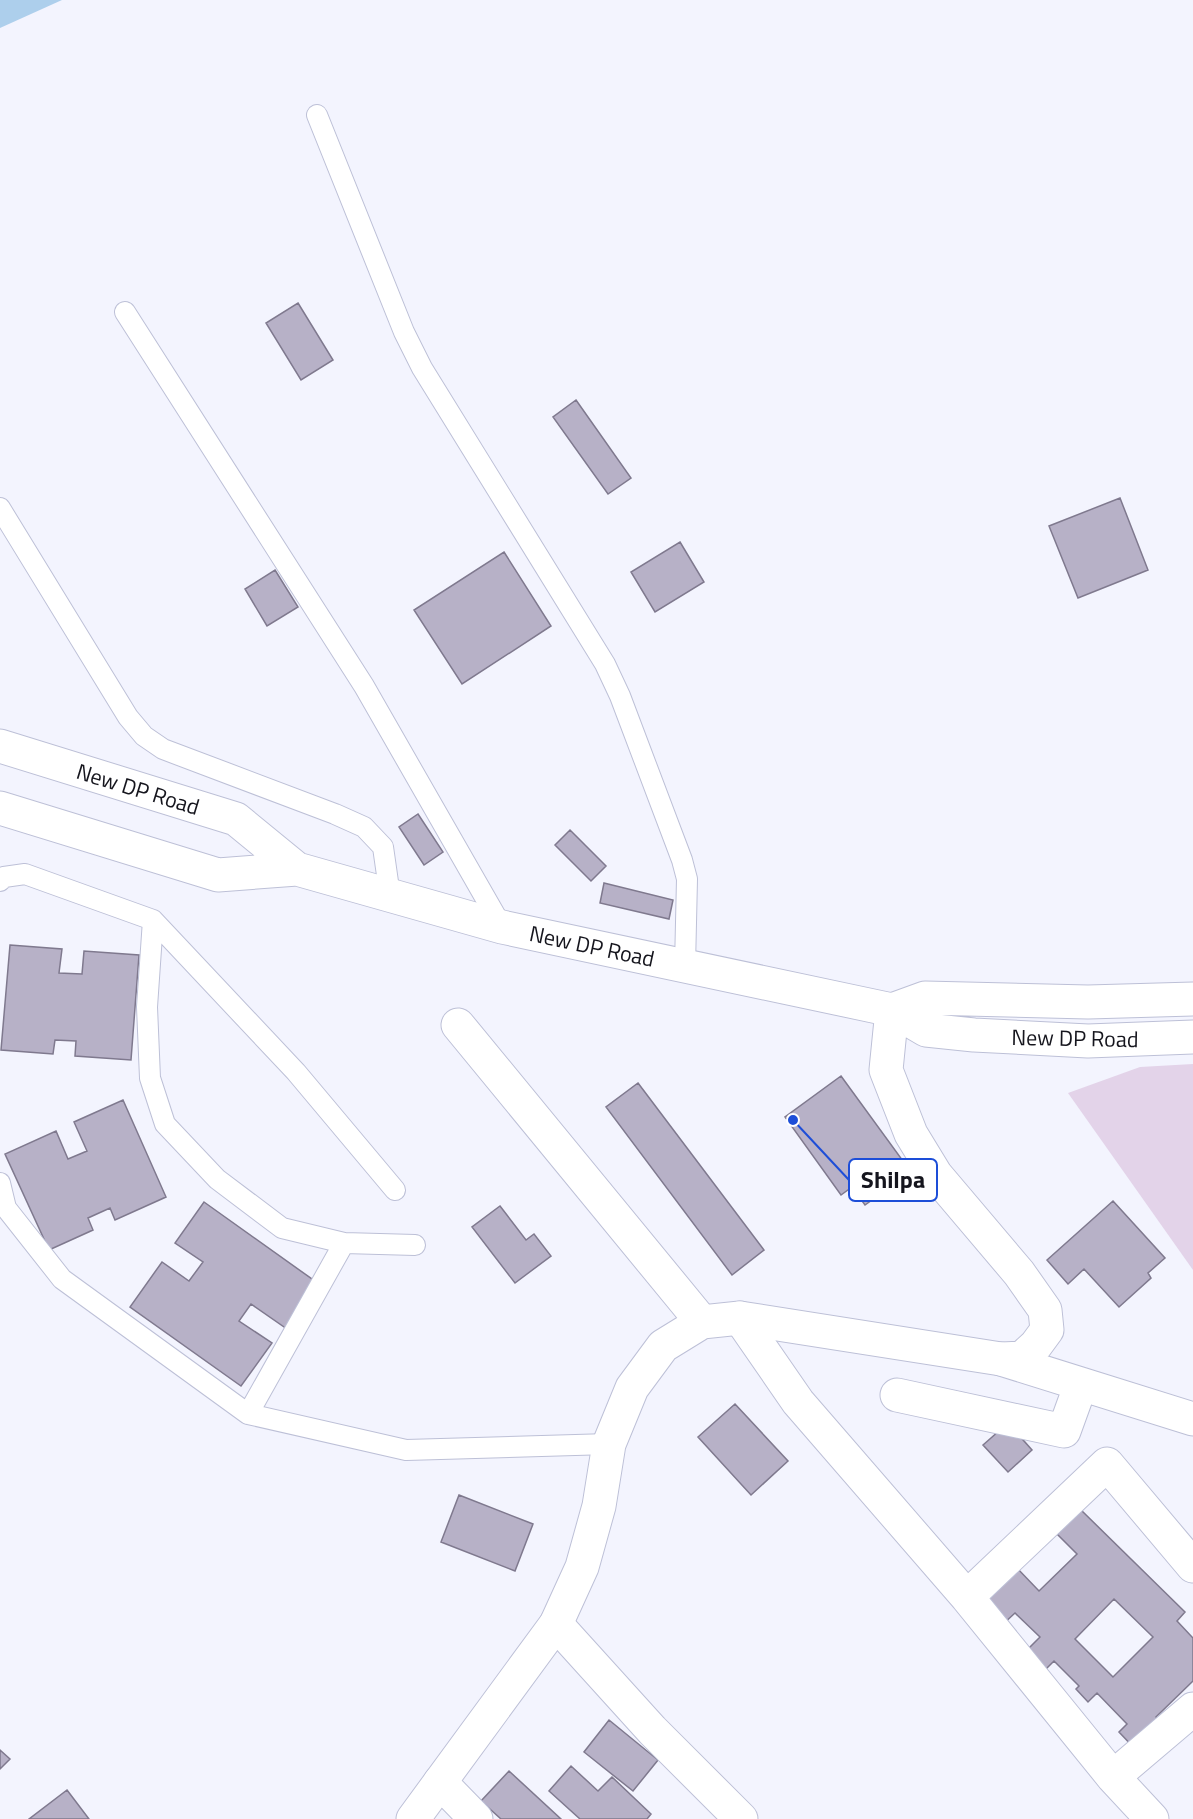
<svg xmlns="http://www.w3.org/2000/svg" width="1193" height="1819" viewBox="0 0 1193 1819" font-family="'Titillium Web',sans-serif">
<rect width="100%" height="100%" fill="#f3f4fe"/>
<path fill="#e3d3e9" d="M 1193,1064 L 1193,1270 L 1068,1093 L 1140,1067 Z"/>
<path fill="#adcfec" d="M 0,0 L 62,0 L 0,28 Z"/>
<path fill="#b7b1c7" stroke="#7f798e" stroke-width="1.5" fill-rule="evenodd" d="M 298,303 L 333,360 L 301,380 L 266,323 Z
M 576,400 L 631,478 L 608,494 L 553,417 Z
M 1120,498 L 1148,570 L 1078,598 L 1049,526 Z
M 680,542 L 704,582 L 655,612 L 631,572 Z
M 504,552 L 551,626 L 462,684 L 414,610 Z
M 275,570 L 298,607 L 267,626 L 245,589 Z
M 418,814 L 443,852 L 424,865 L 399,827 Z
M 570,830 L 606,866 L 591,881 L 555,845 Z
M 604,883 L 673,900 L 669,919 L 600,903 Z
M 10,945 L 62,949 L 59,973 L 82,974 L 84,951 L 139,955 L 131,1060 L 75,1056 L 76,1041 L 55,1040 L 53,1054 L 1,1050 Z
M 841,1076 L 911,1172 L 865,1205 L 852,1187 L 841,1195 L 785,1117 Z
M 638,1083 L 764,1250 L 732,1275 L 606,1107 Z
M 123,1100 L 166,1197 L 115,1220 L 110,1208 L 88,1218 L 93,1230 L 49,1250 L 5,1154 L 56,1131 L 68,1159 L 87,1151 L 74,1122 Z
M 1113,1201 L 1165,1258 L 1148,1273 L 1151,1278 L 1119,1307 L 1084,1269 L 1068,1284 L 1047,1260 Z
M 204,1202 L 319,1284 L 287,1329 L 251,1304 L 239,1321 L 272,1343 L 241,1386 L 130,1307 L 162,1262 L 189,1281 L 203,1262 L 175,1243 Z
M 500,1206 L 526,1240 L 534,1234 L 551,1256 L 515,1283 L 472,1227 Z
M 735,1404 L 788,1461 L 751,1495 L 698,1437 Z
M 1008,1423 L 1032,1450 L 1008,1472 L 983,1445 Z
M 459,1495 L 533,1524 L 515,1571 L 441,1542 Z
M 1081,1510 L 1185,1612 L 1177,1621 L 1193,1638 L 1193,1681 L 1156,1717 L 1161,1721 L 1138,1752 L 1119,1732 L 1127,1724 L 1097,1693 L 1088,1702 L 1076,1689 L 1079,1686 L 1054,1661 L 1046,1669 L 1027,1650 L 1040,1637 L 1015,1613 L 1001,1626 L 981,1605 L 1017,1568 L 1039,1591 L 1077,1554 L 1057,1534 ZM 1114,1599 L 1153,1637 L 1113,1677 L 1075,1639 Z
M 609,1720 L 658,1760 L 633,1791 L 584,1752 Z
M 0,1750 L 10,1759 L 0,1769 Z
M 571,1766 L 598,1791 L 612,1777 L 651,1814 L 647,1819 L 580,1819 L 549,1791 Z
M 509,1771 L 561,1819 L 501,1819 L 481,1801 Z
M 67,1790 L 89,1819 L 29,1819 Z"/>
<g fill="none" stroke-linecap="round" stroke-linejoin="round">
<defs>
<path id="lane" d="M 317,115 L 404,332 L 422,368 L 605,664 L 620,696 L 682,860 L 687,879 L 685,966
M 125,312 L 364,686 L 502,927
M 0,508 L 128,717 L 144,736 L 163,749 L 335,814 L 364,827 L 383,847 L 390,896
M 0,881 L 4,877 L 25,874 L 153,920 L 147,1007 L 150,1078 L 165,1124 L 217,1179 L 282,1228 L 344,1243
M 153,920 L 296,1072 L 395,1190
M 0,1183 L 6,1208 L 62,1279 L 248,1414 L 406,1450 L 609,1444
M 248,1414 L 344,1243 L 415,1245"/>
<path id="street" d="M 458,1025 L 702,1322
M 740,1318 L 798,1402 L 967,1597 L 1113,1777 L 1152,1819
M 1001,1359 L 1193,1419
M 897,1395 L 1064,1431 L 1081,1384
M 967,1597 L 1107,1464 L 1193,1566
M 556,1624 L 652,1730 L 741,1819
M 1113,1777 L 1193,1709
M 440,1782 L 476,1819"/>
<path id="secondary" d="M 0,746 L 236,819 L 297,869
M 0,808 L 218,875 L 297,869 L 502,927 L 892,1010 L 926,1030 L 974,1035 L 1088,1041 L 1193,1037
M 892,1010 L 925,998 L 1088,1002 L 1193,999
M 413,1819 L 556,1624 L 582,1567 L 599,1506 L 609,1444 L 632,1388 L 663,1346 L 702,1322 L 740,1318 L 1001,1359 L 1022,1358 L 1036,1345 L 1047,1330 L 1045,1310 L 1019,1273 L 936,1175 L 911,1134 L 886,1070 L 892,1010"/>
</defs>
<use href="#lane" stroke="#bdc0d7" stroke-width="22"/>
<use href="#street" stroke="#bdc0d7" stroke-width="35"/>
<use href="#secondary" stroke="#bdc0d7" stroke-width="35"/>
<use href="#lane" stroke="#fff" stroke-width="20"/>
<use href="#street" stroke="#fff" stroke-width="33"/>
<use href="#secondary" stroke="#fff" stroke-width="33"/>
</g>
<g text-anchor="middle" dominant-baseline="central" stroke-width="4.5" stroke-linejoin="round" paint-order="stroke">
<g font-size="22" fill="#15151d" stroke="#fff">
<text transform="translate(138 789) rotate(17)">New DP Road</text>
<text transform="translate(592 946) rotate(12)">New DP Road</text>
<text transform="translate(1075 1038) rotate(1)">New DP Road</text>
</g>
</g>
<path fill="none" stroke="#1d4ed8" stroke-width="2" d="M793 1120L849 1180"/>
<circle fill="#1d4ed8" stroke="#fff" stroke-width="2" cx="793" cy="1120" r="6"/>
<rect fill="#fff" stroke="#1d4ed8" stroke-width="2" x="849" y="1159" width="88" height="42" rx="6"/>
<g font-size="24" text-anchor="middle" font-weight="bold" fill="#15151d">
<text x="893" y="1188">Shilpa</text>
</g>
</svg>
